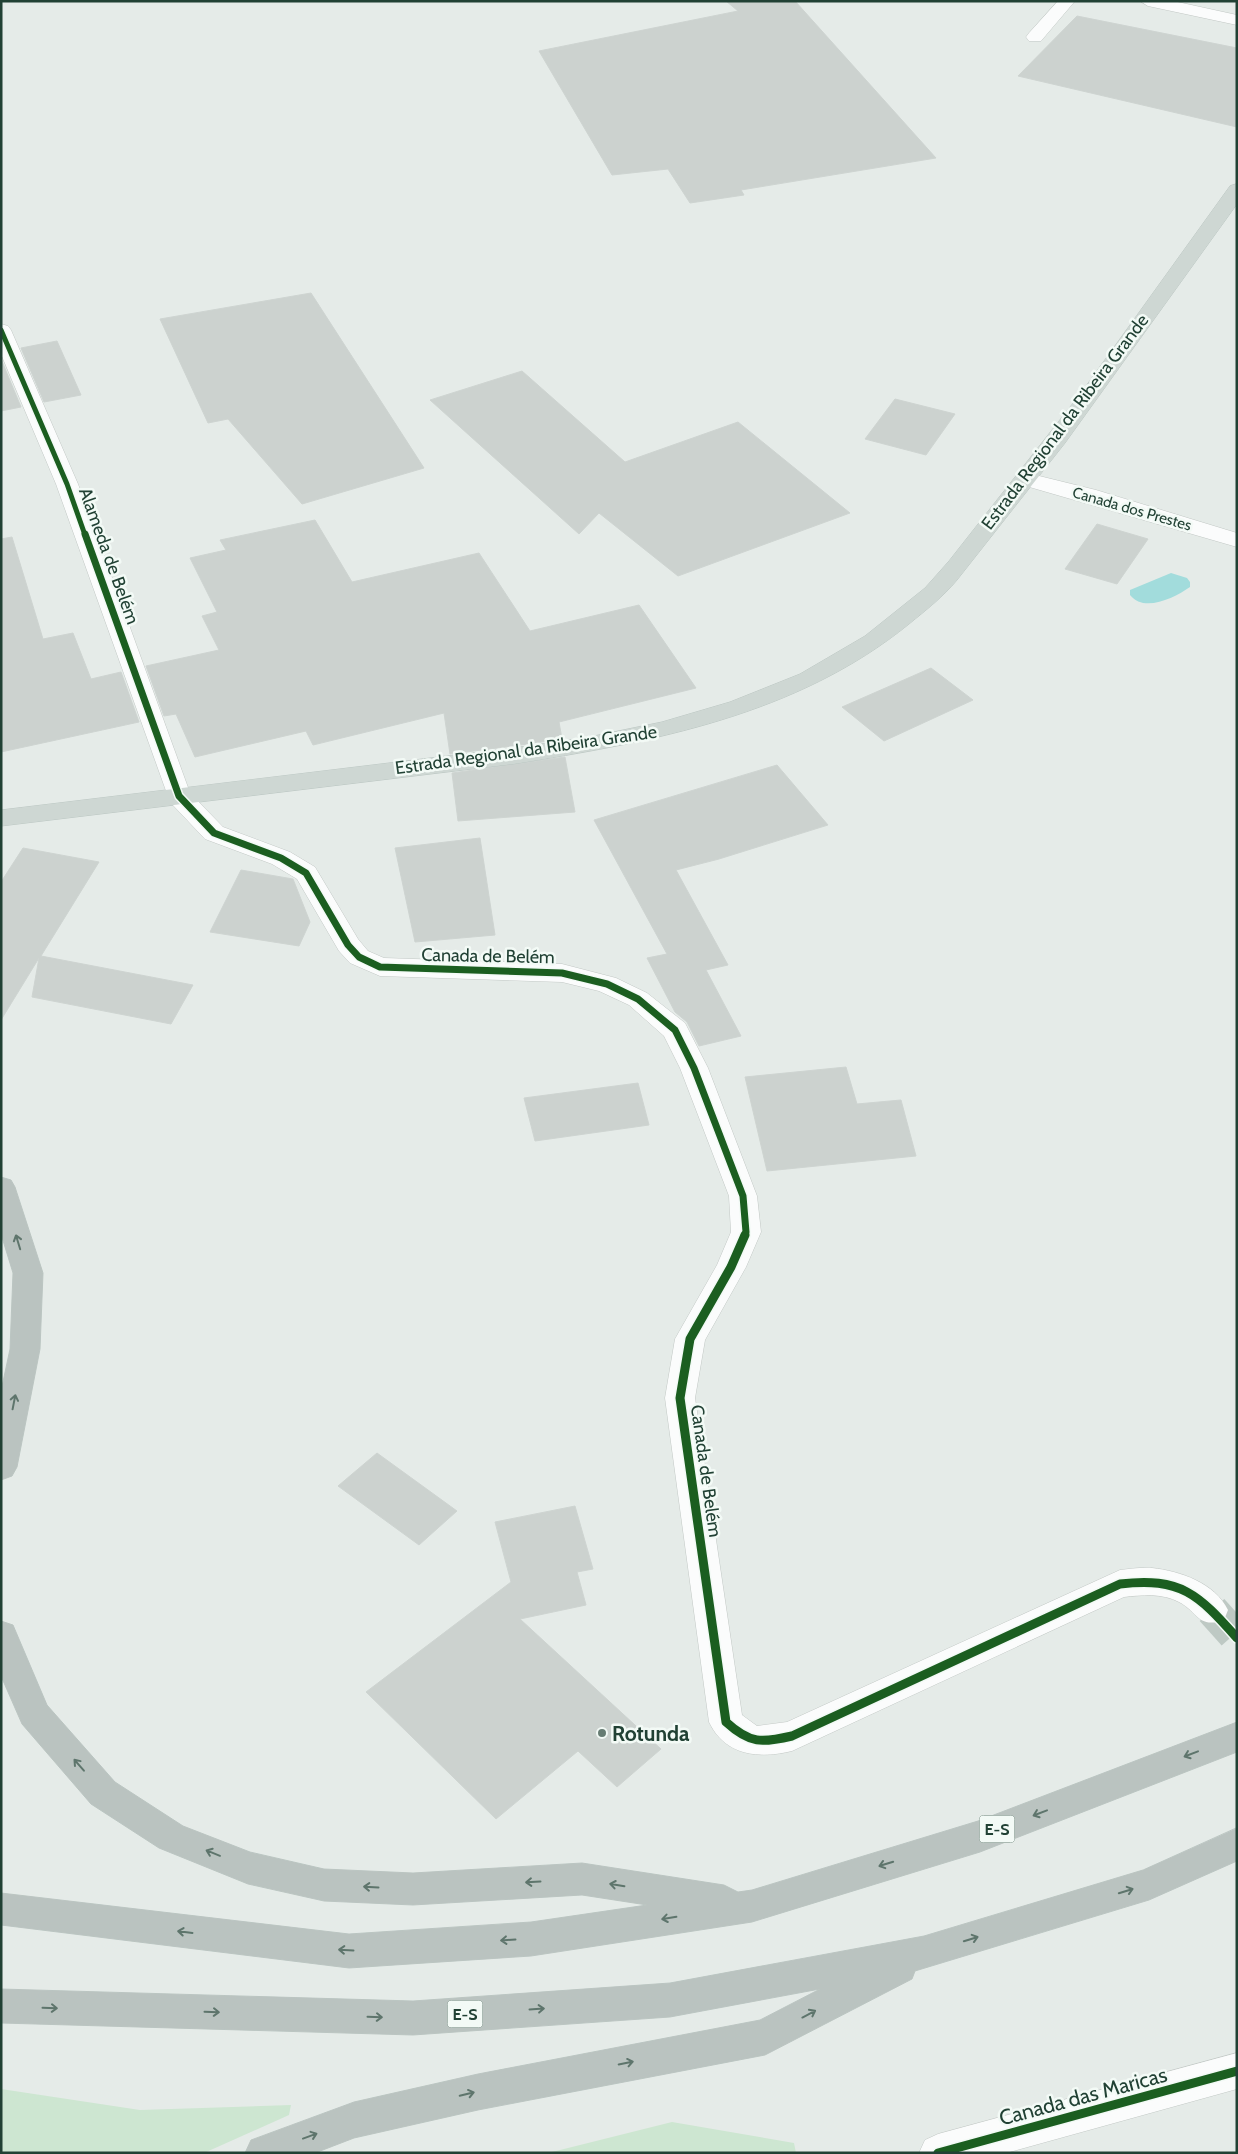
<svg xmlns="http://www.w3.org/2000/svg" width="1238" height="2154" viewBox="0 0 1238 2154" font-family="Cabin,sans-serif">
<rect width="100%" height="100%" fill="#e5ebe8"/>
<path fill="#cde6d1" d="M 1,2089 L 140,2110 L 291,2105 L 289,2115 L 204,2153 L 1,2153 Z
M 672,2122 L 794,2143 L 796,2153 L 548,2153 Z"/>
<path fill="#a2dcdc" d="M 1171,573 L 1187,578 L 1190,582 L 1190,587 C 1174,598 1144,613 1130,595 L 1130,590 Z"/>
<path fill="#ccd2cf" stroke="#ced4d1" d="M 726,1 L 795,1 L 936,158 L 741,190 L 744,195 L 690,203 L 668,169 L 612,175 L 539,51 L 738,11 Z
M 1077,16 L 1237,48 L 1237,127 L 1018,76 Z
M 311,293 L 424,468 L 302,504 L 228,419 L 208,423 L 160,319 Z
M 57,341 L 81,395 L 44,402 L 21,348 Z
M 1,359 L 21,407 L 1,411 Z
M 522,371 L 625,462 L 738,422 L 850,513 L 678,576 L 599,513 L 579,534 L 430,400 Z
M 895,399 L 955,414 L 926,455 L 865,439 Z
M 315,520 L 352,582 L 479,553 L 530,631 L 639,605 L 696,688 L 559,722 L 562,739 L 513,746 L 450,754 L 444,713 L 313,745 L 306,731 L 195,757 L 176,714 L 164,716 L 146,666 L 219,650 L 202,616 L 217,612 L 190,558 L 226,550 L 220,540 Z
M 1097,524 L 1148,539 L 1117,584 L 1065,569 Z
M 12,537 L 43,639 L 73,633 L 91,679 L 121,672 L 139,722 L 1,752 L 1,539 Z
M 931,668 L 973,700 L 884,741 L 842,707 Z
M 565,757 L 575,812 L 458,821 L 452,773 Z
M 777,765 L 828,825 L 719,859 L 676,870 L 728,965 L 706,970 L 741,1036 L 699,1046 L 687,1022 L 675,1012 L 647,958 L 667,954 L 594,820 Z
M 480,838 L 495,935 L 415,942 L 395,848 Z
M 23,848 L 99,862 L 41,956 L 193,985 L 171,1024 L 32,997 L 39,958 L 1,1020 L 1,882 Z
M 241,870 L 293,879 L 310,922 L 299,946 L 210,932 Z
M 846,1067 L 857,1104 L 901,1100 L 916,1156 L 767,1171 L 745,1077 Z
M 638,1083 L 649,1125 L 535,1141 L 524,1098 Z
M 377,1453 L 457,1511 L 419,1545 L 338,1486 Z
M 575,1506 L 593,1569 L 577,1572 L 586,1605 L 520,1619 L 661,1749 L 617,1787 L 578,1751 L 496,1819 L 366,1692 L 511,1582 L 495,1522 Z"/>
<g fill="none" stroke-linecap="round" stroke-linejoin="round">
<path stroke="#bec9c4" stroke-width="33" stroke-dasharray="33 17" stroke-linecap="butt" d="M 1212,1610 L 1237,1638"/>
<defs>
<path id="minor" d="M 1058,1 L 1075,1 L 1041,41 L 1029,41 L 1026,37 L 1029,33 Z
M 1140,1 L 1173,1 L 1237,15 L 1237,25 L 1148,6 Z
M 1,324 L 8,326 L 11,330 L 78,484 L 190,793 L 223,827 L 290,852 L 315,867 L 358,939 L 368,951 L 384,958 L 562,964 L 616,978 L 647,993 L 685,1023 L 708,1068 L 757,1196 L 761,1232 L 746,1267 L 705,1340 L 695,1398 L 742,1715 L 757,1726 L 787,1722 L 1120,1570 C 1130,1569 1142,1567 1152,1568 C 1180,1571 1215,1583 1228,1610 L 1224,1620 C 1198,1629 1198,1612 1179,1602 C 1162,1593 1142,1595 1124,1597 L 792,1751 C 759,1759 725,1756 709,1722 L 665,1398 L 675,1339 L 717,1265 L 731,1232 L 729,1196 L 680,1068 L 664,1036 L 629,1005 L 599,991 L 562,982 L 380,976 L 350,963 L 339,951 L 297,879 L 272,864 L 205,839 L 170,802 L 56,484 L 1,354 Z
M 1027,473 L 1096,490 L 1237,533 L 1237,547 L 1019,484 L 1016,479 L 1019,474 Z
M 1237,2053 L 1237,2089 L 1006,2153 L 919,2153 L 925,2140 L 938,2134 Z"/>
<path id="major" d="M 1237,184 L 1237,204 L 1065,443 L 957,580 C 943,597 926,610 909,624 C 797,715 653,742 513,764 L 1,826 L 1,810 L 513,748 L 589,737 L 662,722 L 730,702 L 800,674 L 865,636 L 925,588 L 949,561 L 1081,393 L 1230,186 Z"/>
<path id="highway" d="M 1,1177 L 11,1180 L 15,1187 L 43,1273 L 40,1349 L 17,1467 L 12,1476 L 1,1480 L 1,1391 L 10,1349 L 13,1273 L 1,1234 Z
M 1,1621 L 13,1625 L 47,1705 L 115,1782 L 183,1826 L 250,1852 L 324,1869 L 413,1873 L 582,1863 L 724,1885 L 738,1892 L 752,1890 L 978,1821 L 1237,1722 L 1237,1752 L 980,1852 L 752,1922 L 531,1956 L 349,1968 L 1,1925 L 1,1893 L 349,1934 L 531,1922 L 647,1905 L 582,1895 L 413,1905 L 324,1901 L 248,1884 L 159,1848 L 91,1804 L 22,1724 L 1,1676 Z
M 1237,1828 L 1237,1861 L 1149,1900 L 915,1971 L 912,1979 L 765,2055 L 478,2110 L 354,2138 L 315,2153 L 245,2153 L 251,2140 L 354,2102 L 478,2074 L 760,2020 L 820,1989 L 670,2017 L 413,2035 L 1,2023 L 1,1989 L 413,2001 L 670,1983 L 924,1936 L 1143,1870 Z"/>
</defs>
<use href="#minor" stroke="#c2c8c5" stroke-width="1"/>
<use href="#major" stroke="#bcc7c3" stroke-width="1"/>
<use href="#highway" stroke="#bcc7c3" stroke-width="1"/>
<use href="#minor" fill="#fbfcfc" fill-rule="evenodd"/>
<use href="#major" fill="#ced7d3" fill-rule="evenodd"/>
<use href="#highway" fill="#bac3c0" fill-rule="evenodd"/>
<defs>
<path id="cycleway-far2" d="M 1,330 L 67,484 L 85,535"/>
<path id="cycleway-far1" d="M 85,534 L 179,796 L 214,833 L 281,858 L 306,873 L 348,945 L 359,957 L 380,967 L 562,973 L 607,984 L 638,999 L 675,1030 L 694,1068 L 743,1196 L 746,1232 L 744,1236"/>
<path id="cycleway" d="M 745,1235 L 731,1267 L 690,1339 L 680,1398 L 726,1722 C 750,1744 762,1743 792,1736 L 1120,1584 C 1181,1577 1198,1594 1237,1638
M 938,2153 L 1237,2071"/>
</defs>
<use href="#cycleway-far2" stroke="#f3faf6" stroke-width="8"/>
<use href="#cycleway-far1" stroke="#f3faf6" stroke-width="10"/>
<use href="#cycleway" stroke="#f3faf6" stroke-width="12"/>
<use href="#cycleway-far2" stroke="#1b5e20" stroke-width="5"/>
<use href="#cycleway-far1" stroke="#1b5e20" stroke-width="7"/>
<use href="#cycleway" stroke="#1b5e20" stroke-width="9"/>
</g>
<defs><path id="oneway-shaft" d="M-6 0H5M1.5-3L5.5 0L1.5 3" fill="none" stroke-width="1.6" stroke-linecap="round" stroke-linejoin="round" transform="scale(1.25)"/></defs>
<g stroke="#5e756c">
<use href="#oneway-shaft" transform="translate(18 1242) rotate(-107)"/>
<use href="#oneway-shaft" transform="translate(14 1402) rotate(-79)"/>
<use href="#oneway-shaft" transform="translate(1191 1754) rotate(159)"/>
<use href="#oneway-shaft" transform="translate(79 1765) rotate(-131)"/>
<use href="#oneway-shaft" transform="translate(1040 1813) rotate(159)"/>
<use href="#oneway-shaft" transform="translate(213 1853) rotate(-158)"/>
<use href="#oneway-shaft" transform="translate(886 1864) rotate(163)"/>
<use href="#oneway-shaft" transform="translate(533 1882) rotate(177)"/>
<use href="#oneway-shaft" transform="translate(617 1885) rotate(-171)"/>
<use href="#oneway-shaft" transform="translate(371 1887) rotate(-177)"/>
<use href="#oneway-shaft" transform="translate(1126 1891) rotate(-17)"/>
<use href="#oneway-shaft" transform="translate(669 1918) rotate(171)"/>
<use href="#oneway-shaft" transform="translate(185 1932) rotate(-173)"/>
<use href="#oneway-shaft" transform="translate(971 1939) rotate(-17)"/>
<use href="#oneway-shaft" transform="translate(508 1940) rotate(176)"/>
<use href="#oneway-shaft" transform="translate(346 1950) rotate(-177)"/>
<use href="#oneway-shaft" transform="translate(50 2008) rotate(2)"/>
<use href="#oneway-shaft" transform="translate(537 2009) rotate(-4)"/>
<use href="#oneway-shaft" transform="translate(212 2012) rotate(2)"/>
<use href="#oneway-shaft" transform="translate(809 2014) rotate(-28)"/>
<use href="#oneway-shaft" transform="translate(375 2017) rotate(2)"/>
<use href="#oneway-shaft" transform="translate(626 2063) rotate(-11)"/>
<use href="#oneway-shaft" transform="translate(467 2094) rotate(-13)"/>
<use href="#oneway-shaft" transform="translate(310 2136) rotate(-20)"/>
</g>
<circle fill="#667c73" stroke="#f3faf6" stroke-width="2" cx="602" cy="1733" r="5"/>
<g text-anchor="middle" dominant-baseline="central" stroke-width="5" stroke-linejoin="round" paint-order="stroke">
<g font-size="15" fill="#214134" stroke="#f3faf6">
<text transform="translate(1132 509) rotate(16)">Canada dos Prestes</text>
</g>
<g fill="#f3faf6" stroke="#60786e" stroke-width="1">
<rect x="979.5" y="1815.5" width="35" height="27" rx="4"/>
<rect x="447.5" y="2000.5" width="35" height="27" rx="4"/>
</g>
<g font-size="16" font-weight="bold" fill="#214134">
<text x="997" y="1829">E-S</text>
<text x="465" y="2014">E-S</text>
</g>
<g font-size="18" fill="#214134" stroke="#f3faf6">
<text transform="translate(1065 422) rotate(-53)">Estrada Regional da Ribeira Grande</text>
<text transform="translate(109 556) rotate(70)">Alameda de Belém</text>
<text transform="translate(526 750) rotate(-8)">Estrada Regional da Ribeira Grande</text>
<text transform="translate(488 956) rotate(1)">Canada de Belém</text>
<text transform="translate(706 1471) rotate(82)">Canada de Belém</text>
</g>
<g font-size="21" font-weight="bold" fill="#214134" stroke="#f3faf6" text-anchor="start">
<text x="612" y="1733">Rotunda</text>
</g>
<g font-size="21" fill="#214134" stroke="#f3faf6">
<text transform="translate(1083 2096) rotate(-15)">Canada das Maricas</text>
</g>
</g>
<rect width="1238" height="2154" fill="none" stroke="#214134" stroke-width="5"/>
</svg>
